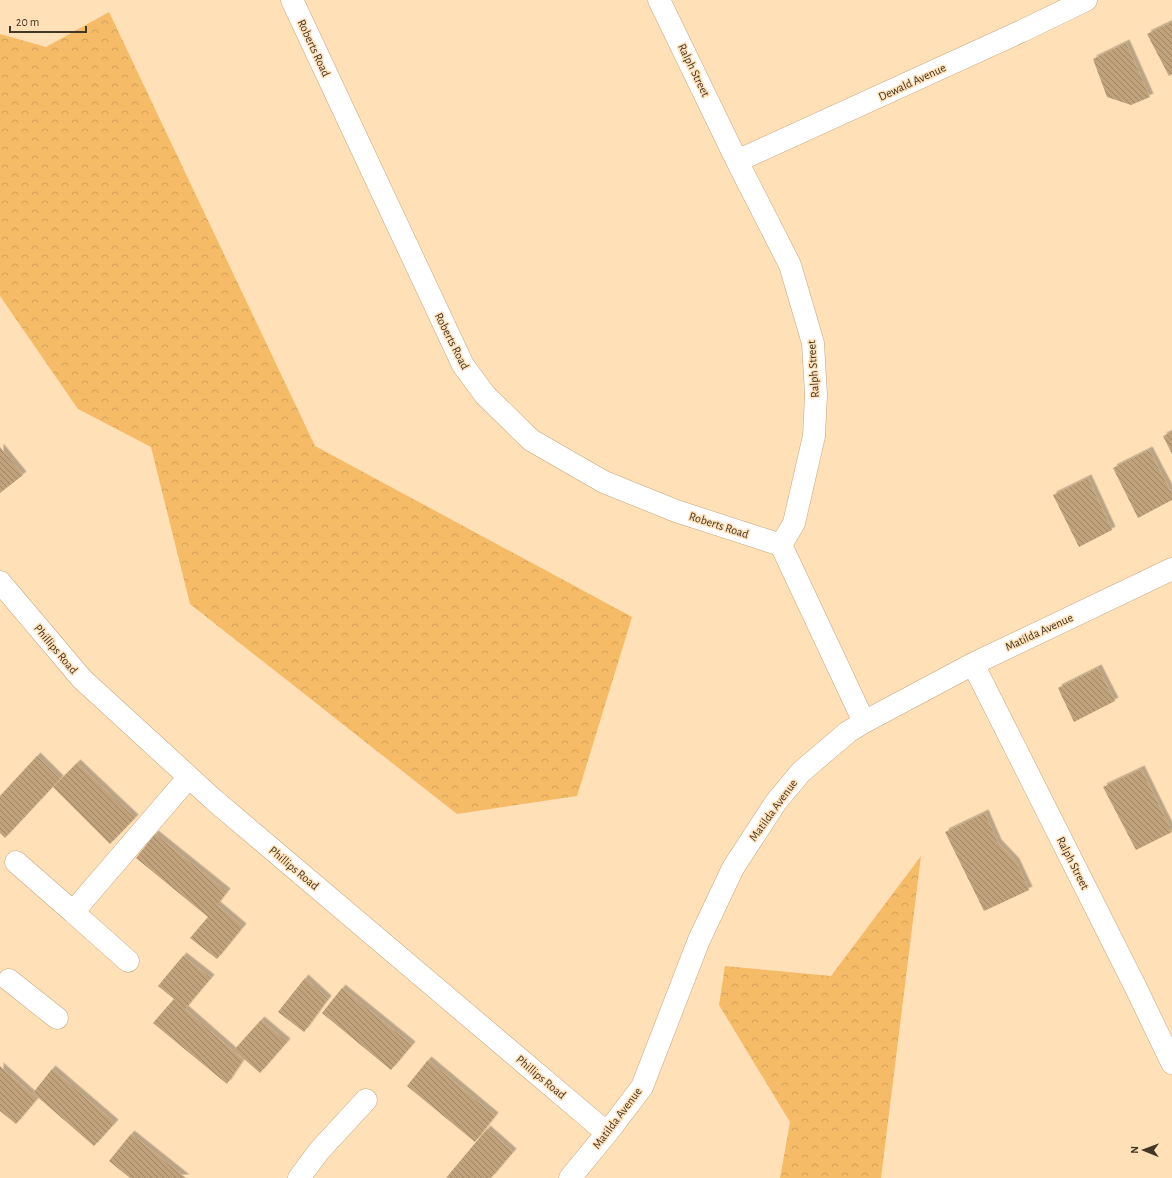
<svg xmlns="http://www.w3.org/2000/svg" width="1172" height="1178" viewBox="0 0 1172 1178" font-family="'Alegreya Sans',sans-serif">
<defs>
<pattern id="forest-crowns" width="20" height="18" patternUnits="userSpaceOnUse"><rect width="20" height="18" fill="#f5bb67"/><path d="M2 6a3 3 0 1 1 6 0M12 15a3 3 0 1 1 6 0" fill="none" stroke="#d3a159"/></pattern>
<pattern id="building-back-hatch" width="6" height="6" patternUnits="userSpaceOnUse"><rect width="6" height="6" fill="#c0a37c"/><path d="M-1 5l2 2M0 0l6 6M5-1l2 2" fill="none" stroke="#9e8665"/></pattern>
<filter id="shadow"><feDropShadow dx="3.5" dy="-3.5" stdDeviation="0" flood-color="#0004"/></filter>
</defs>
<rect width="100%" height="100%" fill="#ffe0b7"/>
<path fill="url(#forest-crowns)" d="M 109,12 L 315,446 L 632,617 L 577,796 L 457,814 L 190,604 L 151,447 L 78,409 L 0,296 L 0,34 L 46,47 Z
M 921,856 L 881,1178 L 780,1178 L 790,1122 L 719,1005 L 725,966 L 831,976 Z"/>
<path fill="url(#building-back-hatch)" filter="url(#shadow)" d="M 1172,22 L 1172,74 L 1169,76 L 1147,34 Z
M 1126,43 L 1150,97 L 1131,105 L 1107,97 L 1093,59 Z
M 1172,432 L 1172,454 L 1163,436 Z
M 0,447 L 23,475 L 0,493 Z
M 1149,450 L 1172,494 L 1172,500 L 1138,518 L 1113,468 Z
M 1088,478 L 1112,530 L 1079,547 L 1053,495 Z
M 1098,668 L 1115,701 L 1074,722 L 1058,688 Z
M 37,756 L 60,779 L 5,838 L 0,833 L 0,796 Z
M 77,763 L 135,818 L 110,844 L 53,787 Z
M 1141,769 L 1172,832 L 1136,850 L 1103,787 Z
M 985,813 L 998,843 L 1016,862 L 1029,890 L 984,911 L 945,832 Z
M 155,834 L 227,892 L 217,905 L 243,927 L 217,959 L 190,938 L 208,917 L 136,858 Z
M 183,956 L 211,978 L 185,1009 L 176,1001 L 243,1060 L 227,1084 L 153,1023 L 174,999 L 158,986 Z
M 305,978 L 328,999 L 304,1032 L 278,1012 Z
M 342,988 L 412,1045 L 391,1070 L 322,1013 Z
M 261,1020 L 287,1042 L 260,1073 L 234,1050 Z
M 428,1060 L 495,1116 L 475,1142 L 407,1086 Z
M 0,1066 L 37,1099 L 16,1124 L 0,1111 Z
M 52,1069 L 115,1123 L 94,1146 L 33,1093 Z
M 487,1129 L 513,1152 L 491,1178 L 446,1178 Z
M 131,1134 L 186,1178 L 130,1178 L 109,1161 Z"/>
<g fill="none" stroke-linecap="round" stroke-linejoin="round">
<defs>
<path id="minor" d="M 292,0 L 463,365 L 485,395 L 531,440 L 604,482 L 676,511 L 781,545
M 659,0 L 737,161 L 790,265 L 813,343 L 816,395 L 814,436 L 794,523 L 781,545 L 864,722
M 737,161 L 1022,31 L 1086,0
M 0,582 L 82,679 L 214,800 L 607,1133
M 973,664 L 1136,988 L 1172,1063
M 16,862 L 73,912 L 189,777
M 73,912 L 128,961
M 9,980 L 57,1018
M 299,1178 L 319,1151 L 366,1100
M 570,1178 L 607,1133 L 642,1087 L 699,940 L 733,868 L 776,802 L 801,772 L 848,732 L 864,722 L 973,664 L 1172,569"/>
</defs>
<use href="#minor" stroke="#c3a67e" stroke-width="23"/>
<use href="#minor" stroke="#fff" stroke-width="22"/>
</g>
<g text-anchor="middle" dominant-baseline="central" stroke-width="3" stroke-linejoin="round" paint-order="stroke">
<g font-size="12" fill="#423626" stroke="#ffe0b7">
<text transform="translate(314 48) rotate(65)">Roberts Road</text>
<text transform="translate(694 70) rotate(64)">Ralph Street</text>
<text transform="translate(912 82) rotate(-25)">Dewald Avenue</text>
<text transform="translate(452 341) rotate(63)">Roberts Road</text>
<text transform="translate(813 369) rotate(-94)">Ralph Street</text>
<text transform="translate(719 525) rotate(18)">Roberts Road</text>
<text transform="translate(1039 632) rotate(-25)">Matilda Avenue</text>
<text transform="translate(56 649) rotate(50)">Phillips Road</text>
<text transform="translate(773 810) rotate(-54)">Matilda Avenue</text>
<text transform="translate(1073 863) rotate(63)">Ralph Street</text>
<text transform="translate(294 868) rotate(40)">Phillips Road</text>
<text transform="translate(541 1077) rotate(40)">Phillips Road</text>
<text transform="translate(617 1118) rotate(-53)">Matilda Avenue</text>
</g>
</g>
<g transform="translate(1144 1150) rotate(271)" stroke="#ffe0b7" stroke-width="3" paint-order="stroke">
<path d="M0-3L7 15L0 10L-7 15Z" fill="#423626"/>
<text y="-6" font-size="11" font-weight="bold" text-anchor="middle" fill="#423626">N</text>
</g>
<path d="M10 26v6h76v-6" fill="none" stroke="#423626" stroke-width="2"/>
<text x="16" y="26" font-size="12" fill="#423626" stroke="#ffe0b7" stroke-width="3" paint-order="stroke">20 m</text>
</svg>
